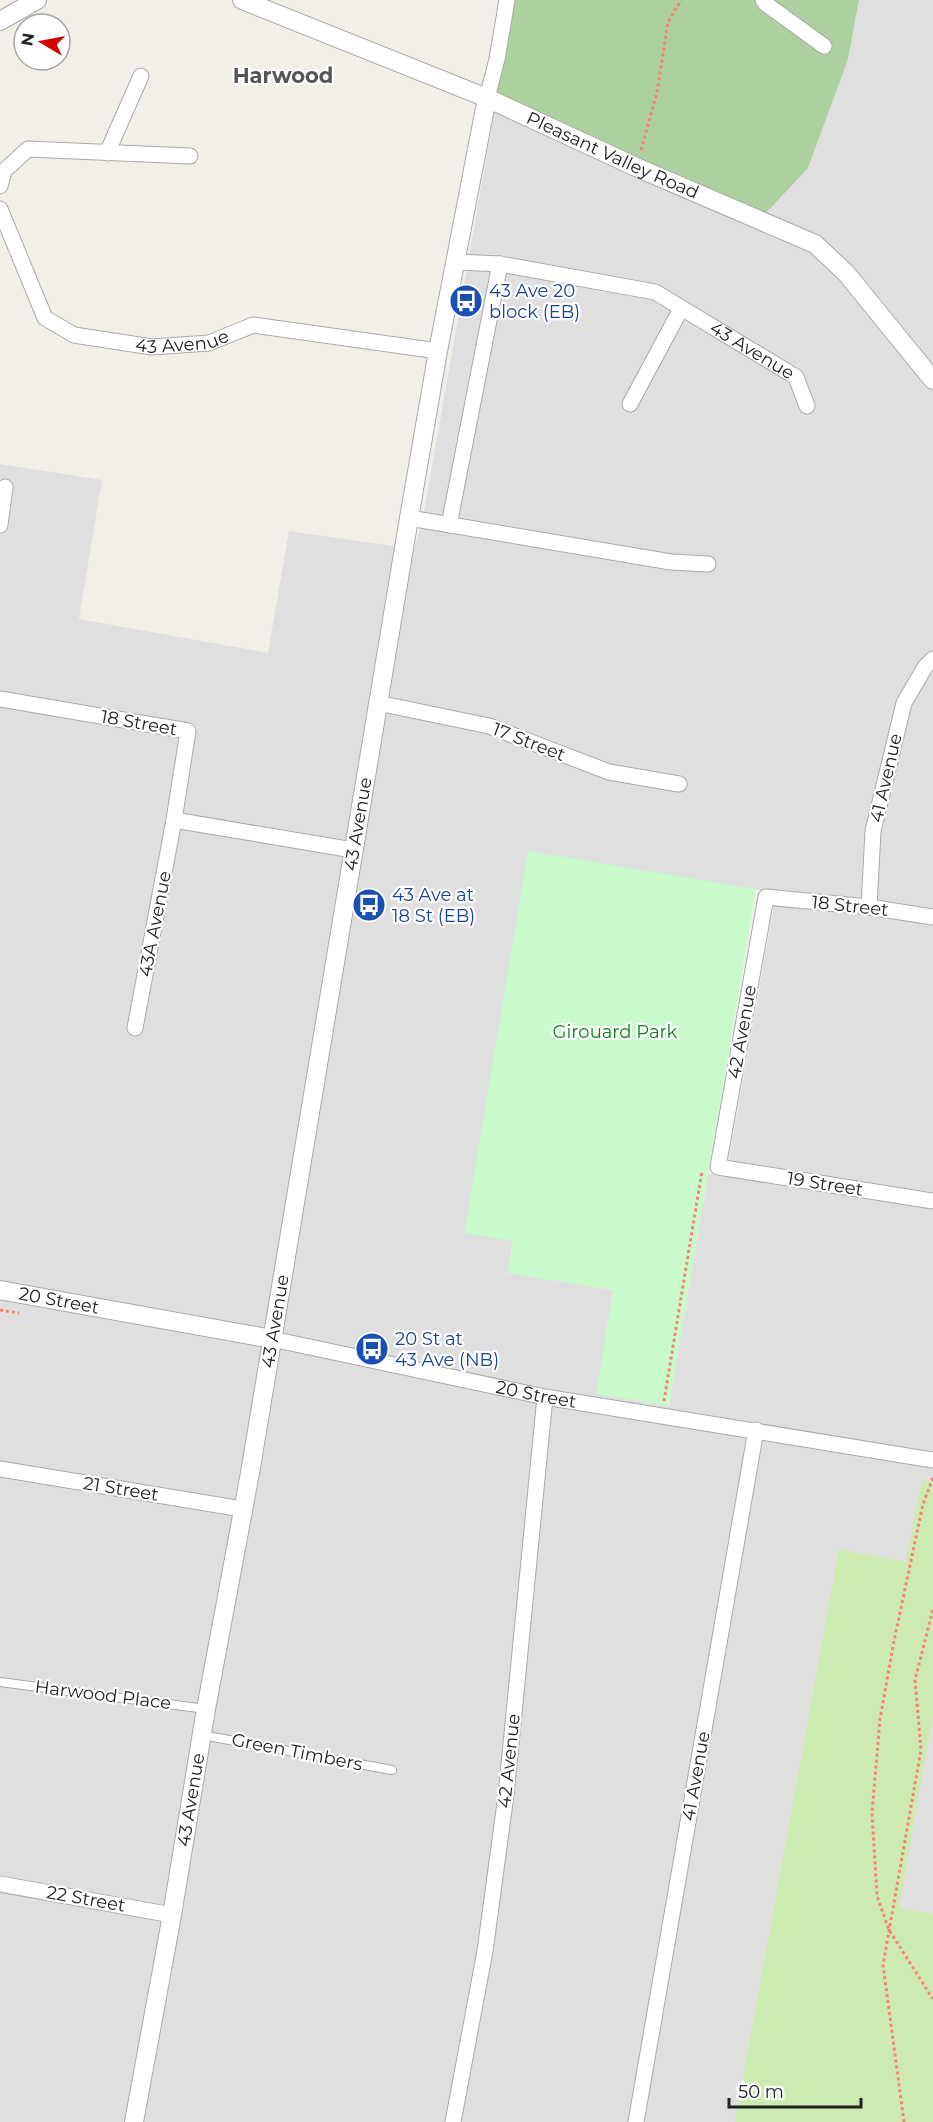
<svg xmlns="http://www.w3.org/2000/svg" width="933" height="2122" viewBox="0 0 933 2122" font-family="Montserrat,sans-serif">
<rect width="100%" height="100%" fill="#f2efe9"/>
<path fill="#e0dfdf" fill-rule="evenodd" d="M 859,0 L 933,0 L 933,2122 L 0,2122 L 0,464 L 102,480 L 79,619 L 268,653 L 289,531 L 414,549 L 422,523 L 495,109 L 848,59 ZM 528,851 L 770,892 L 773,911 L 726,1176 L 708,1174 L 669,1406 L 613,1290 L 508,1272 L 513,1241 Z"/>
<path fill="#cdebb0" d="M 922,1480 L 933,1482 L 933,1715 L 899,1908 L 933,1914 L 933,2122 L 735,2122 L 839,1549 L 906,1562 Z"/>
<path fill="#add19e" d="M 510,0 L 859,0 L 848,59 L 808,168 L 764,215 L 495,109 Z"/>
<path fill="#c8facc" d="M 528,851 L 756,889 L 669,1406 L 596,1394 L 613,1290 L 508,1273 L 513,1241 L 464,1233 Z"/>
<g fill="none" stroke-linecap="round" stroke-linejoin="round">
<defs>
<path id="service" d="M 0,1682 L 206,1709
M 202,1735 L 392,1770"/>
<g id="minor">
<path d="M 763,0 L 766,4 L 824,46"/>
<path d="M 487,98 L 497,59 L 507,0"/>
<path d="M 107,153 L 141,76"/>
<path d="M 0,186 L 4,171 L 28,149 L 190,156"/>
<path id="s1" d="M 0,209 L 45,318 L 74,335 L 152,347 L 209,343 L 253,325 L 438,351"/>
<path id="s2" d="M 456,262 L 500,264 L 655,292 L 796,377 L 807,406"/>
<path d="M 630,404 L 681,309"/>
<path d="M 409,518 L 671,562 L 708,564"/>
<path d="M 0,525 L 5,487"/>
<path d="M 449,525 L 500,264"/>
<path d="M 0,699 L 188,731 L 174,820 L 135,1028"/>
<path d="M 378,703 L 489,726 L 609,772 L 679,784"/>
<path d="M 174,820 L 353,850"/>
<path d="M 869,907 L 873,831 L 904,703 L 925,667 L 933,659"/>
<path d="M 933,917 L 869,907 L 766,897 L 718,1167 L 933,1201"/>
<path id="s3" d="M 272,1339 L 545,1397 L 933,1460"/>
<path d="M 0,1469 L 242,1509"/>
<path d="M 0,1884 L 172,1915"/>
<path d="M 453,2122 L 485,1951 L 506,1795 L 545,1397"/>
<path d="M 636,2122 L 756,1430"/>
</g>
<g id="tertiary">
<path id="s4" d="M 242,0 L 487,98 L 636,167 L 815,244 L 846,273 L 933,380"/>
<path d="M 0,21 L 37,0"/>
<path id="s5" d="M 0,1290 L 272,1339"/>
<path id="s6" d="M 134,2122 L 172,1915 L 206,1709 L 250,1473 L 409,518 L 438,351 L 487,98"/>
</g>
</defs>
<use href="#service" stroke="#a9a9a9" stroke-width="10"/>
<use href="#minor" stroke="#a9a9a9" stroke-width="17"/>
<use href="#tertiary" stroke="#a9a9a9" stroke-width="20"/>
<path stroke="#fa8072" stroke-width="3" stroke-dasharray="3 3" stroke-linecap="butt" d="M 641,150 L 657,92 L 668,22 L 681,0
M 0,1310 L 19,1313
M 664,1401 L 702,1171
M 933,1478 L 923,1504 L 894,1641 L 880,1719 L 872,1813 L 877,1896 L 889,1930 L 933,1999
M 904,2122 L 883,1965 L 921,1750 L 915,1680 L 933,1609"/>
<use href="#service" stroke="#fff" stroke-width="8"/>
<use href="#minor" stroke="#fff" stroke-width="15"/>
<use href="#tertiary" stroke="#fff" stroke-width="18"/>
</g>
<defs>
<symbol id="bus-disc" viewBox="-11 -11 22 22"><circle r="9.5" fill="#1a4fb4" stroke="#fff"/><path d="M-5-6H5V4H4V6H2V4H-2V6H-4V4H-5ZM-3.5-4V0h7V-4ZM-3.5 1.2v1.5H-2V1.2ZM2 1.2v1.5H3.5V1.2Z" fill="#fff"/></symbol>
</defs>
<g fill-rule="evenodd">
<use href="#bus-disc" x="447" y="282" width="38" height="38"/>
<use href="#bus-disc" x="350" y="886" width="38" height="38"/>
<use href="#bus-disc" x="353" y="1330" width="38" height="38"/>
</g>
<g text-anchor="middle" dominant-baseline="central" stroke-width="4.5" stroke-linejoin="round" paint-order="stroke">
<g font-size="18" fill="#222" stroke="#fff">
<text stroke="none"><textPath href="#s4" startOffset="402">Pleasant Valley Road</textPath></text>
<text stroke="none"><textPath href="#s1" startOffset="261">43 Avenue</textPath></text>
<text stroke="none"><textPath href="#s2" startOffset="315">43 Avenue</textPath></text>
<text transform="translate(139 723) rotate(10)">18 Street</text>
<text transform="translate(529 742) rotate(21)">17 Street</text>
<text transform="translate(886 778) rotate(-77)">41 Avenue</text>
<text stroke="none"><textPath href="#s6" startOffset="1317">43 Avenue</textPath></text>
<text transform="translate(850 906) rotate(6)">18 Street</text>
<text transform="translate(155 924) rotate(-79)">43A Avenue</text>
<text transform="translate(742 1032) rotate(-80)">42 Avenue</text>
<text transform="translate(825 1184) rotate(9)">19 Street</text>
<text stroke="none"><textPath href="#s5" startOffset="60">20 Street</textPath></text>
<text stroke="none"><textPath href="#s6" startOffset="813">43 Avenue</textPath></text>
<text stroke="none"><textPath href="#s3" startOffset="270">20 Street</textPath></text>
<text transform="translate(121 1489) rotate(9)">21 Street</text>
<text transform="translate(103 1695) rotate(7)">Harwood Place</text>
<text transform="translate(297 1752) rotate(11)">Green Timbers</text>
<text transform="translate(509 1761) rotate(-84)">42 Avenue</text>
<text transform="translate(696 1776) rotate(-80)">41 Avenue</text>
<text stroke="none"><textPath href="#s6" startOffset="327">43 Avenue</textPath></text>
<text transform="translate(86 1899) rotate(10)">22 Street</text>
</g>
<g font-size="18" fill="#164399" stroke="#fff" text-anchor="start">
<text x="489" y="291">43 Ave 20<tspan x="489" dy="21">block (EB)</tspan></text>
<text x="392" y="895">43 Ave at<tspan x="392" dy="21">18 St (EB)</tspan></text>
<text x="395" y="1339">20 St at<tspan x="395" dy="21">43 Ave (NB)</tspan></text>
</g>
<g font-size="18" fill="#0c8416" stroke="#fff">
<text x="615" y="1032">Girouard Park</text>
</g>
<g font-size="21" font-weight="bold" fill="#555" stroke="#fff">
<text x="283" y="75">Harwood</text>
</g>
</g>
<g transform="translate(42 42) rotate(280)"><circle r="28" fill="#ffffff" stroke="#a7a7a7" stroke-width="1.5"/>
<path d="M0-4.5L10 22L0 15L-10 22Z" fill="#d40000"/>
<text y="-9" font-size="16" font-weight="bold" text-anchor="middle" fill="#222222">N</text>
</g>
<path d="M729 2098v9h132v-9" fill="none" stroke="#222222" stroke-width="3"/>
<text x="738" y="2098" font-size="18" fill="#222222" stroke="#ffffff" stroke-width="4.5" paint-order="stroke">50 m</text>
</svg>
